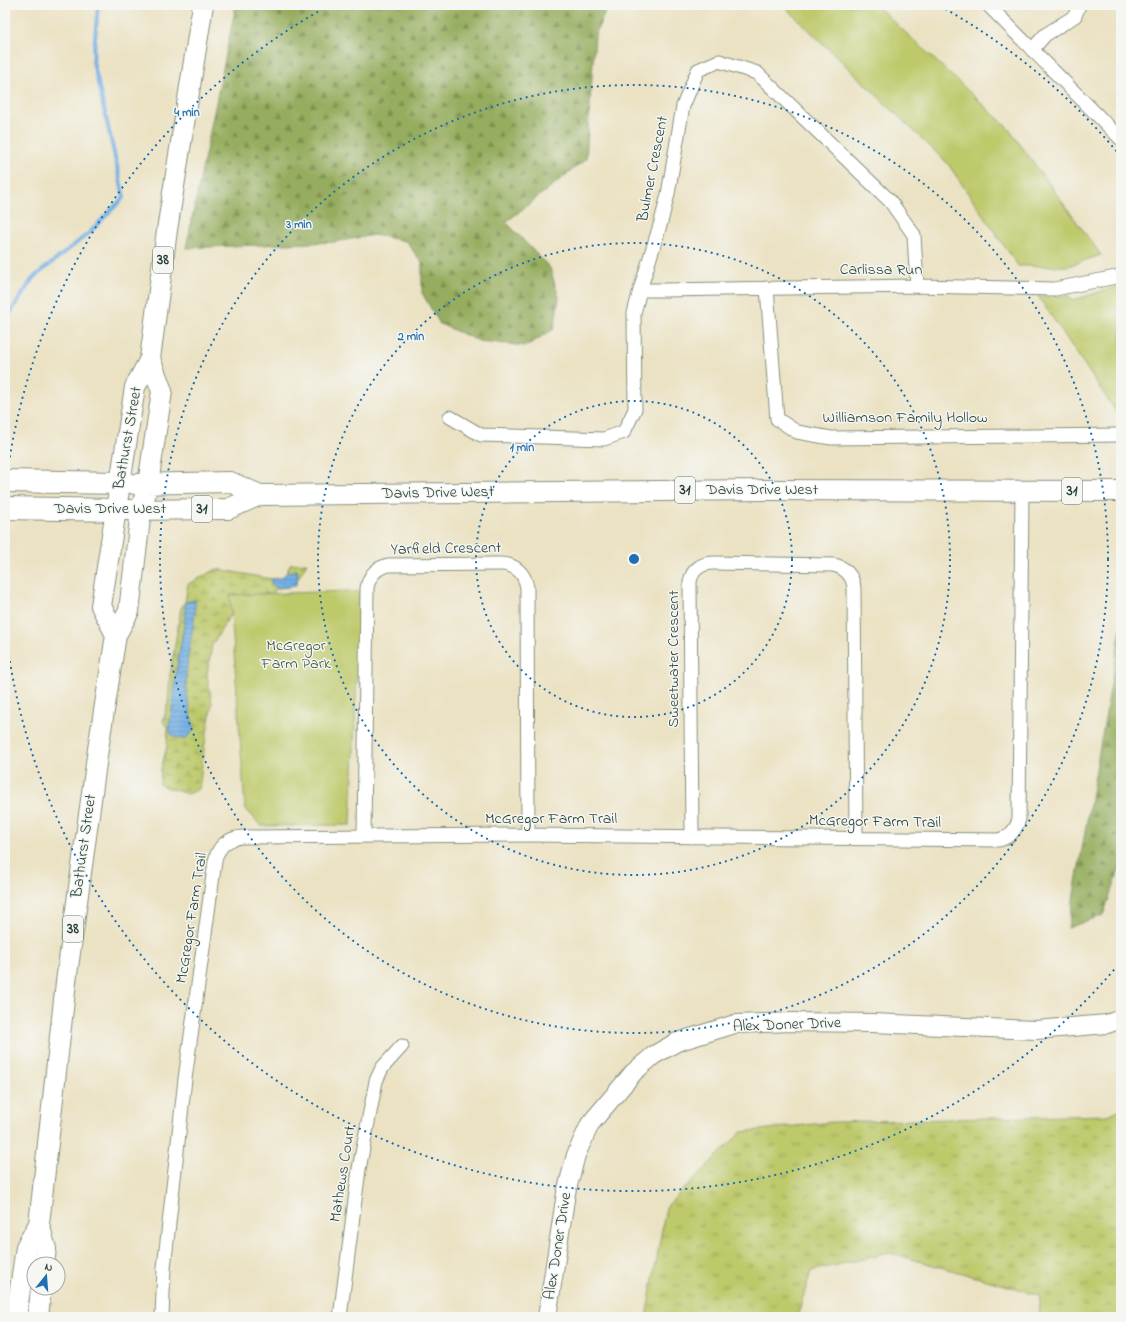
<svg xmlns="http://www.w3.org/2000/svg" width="1126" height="1322" viewBox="0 0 1126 1322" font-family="'Indie Flower',sans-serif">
<defs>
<pattern id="grass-tufts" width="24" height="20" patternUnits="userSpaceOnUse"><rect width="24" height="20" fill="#bec96b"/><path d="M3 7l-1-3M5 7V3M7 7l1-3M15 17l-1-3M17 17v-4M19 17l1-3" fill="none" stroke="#9aa459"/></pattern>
<pattern id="forest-firs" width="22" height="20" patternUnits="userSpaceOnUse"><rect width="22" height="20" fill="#96ad5f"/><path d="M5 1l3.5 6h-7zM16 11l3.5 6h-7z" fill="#7a8e4f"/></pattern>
<pattern id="wetland-marsh" width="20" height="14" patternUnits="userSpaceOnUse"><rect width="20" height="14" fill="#bec96b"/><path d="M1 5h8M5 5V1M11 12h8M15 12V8" fill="none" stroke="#9aa459"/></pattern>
<pattern id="water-rules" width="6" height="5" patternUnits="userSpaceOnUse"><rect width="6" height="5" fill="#72afe4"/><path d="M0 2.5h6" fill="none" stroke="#5d90ba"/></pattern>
</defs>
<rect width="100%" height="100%" fill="#f6f6f2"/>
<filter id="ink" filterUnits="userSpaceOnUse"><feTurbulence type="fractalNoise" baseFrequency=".025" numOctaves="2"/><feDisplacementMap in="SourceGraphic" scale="8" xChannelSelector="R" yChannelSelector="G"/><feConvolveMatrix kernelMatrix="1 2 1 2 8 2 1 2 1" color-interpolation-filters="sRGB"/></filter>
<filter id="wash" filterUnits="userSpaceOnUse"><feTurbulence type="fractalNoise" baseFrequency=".012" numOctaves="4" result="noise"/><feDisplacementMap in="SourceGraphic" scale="16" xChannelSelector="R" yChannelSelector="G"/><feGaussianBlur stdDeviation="0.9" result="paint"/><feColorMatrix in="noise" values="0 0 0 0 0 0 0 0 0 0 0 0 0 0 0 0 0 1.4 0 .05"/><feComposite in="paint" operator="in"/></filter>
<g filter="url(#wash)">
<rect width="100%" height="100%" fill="#ebe2c3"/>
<path fill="url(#grass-tufts)" stroke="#6e8350" d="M 1121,1109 L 1121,1317 L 1038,1317 L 1040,1295 L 890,1253 L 811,1271 L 797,1317 L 646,1317 L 666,1207 L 741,1132 L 833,1122 L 1107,1115 Z"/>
<path fill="url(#forest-firs)" stroke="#5a754a" d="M 236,5 L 608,5 L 595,35 L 586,159 L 506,222 L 550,268 L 559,298 L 554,329 L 526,346 L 479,341 L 440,324 L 422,293 L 422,263 L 406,241 L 374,235 L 334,242 L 186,248 Z
M 1121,628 L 1121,865 L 1103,915 L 1068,928 Z"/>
<path fill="url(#wetland-marsh)" stroke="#6e8350" d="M 307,563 L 298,578 L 295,586 L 278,588 L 271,594 L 240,599 L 212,645 L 207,674 L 212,704 L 204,749 L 199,789 L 187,794 L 160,785 L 161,769 L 167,746 L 168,729 L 163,721 L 168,703 L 170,675 L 181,608 L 185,602 L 188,584 L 217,569 L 271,579 L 281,578 L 287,572 L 290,564 Z"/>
<path fill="#bec96b" stroke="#6e8350" d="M 783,5 L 876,5 L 1008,128 L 1101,255 L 1068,266 L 1018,266 L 948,164 Z
M 1118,286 L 1121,289 L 1121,416 L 1119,416 L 1038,296 L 1069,296 L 1071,301 Z
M 349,591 L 360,592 L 351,825 L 261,826 L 245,808 L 230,595 Z"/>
<path fill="url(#water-rules)" stroke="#48768c" d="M 297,570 L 298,578 L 295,586 L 278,588 L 271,585 L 271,579 L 281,578 L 287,572 Z
M 195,600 C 196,622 189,643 187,665 C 184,687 190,709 194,730 L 185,740 L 173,736 L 168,729 C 174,706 174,683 178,659 C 181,640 186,621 185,602 Z"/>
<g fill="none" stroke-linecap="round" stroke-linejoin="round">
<path stroke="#72afe4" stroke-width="4" d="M 5,321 L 33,278 L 89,233 L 124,197 L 93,61 L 98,5"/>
</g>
</g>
<g filter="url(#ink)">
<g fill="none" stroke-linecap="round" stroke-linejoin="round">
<defs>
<path id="street" d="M 988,5 L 1121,139
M 1032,50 L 1045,35 L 1075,16 L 1079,5
M 767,288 L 777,419 L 797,432 L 831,438 L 1121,435
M 640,290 L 666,290 L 917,286 L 1055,289 L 1121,276
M 450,417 L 481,435 L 604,439 L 624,432 L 635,409 L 634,313 L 640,290 L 661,222 L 668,194 L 683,106 L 698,70 L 719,61 L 757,73 L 890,201 L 914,235 L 917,286
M 364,836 L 367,588 C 369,576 376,568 388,565 L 500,564 C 515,564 525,573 527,588 L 528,835
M 692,837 L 690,582 C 692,570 701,563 714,563 L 833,565 C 845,567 853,576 854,588 L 856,838
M 162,1317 L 164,1268 L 185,1079 L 215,861 C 218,846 228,838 243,837 L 528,835 L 998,840 C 1009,838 1016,830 1019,819 L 1022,491
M 340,1317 L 359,1169 L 376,1081 L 382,1068 L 402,1046"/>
<path id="secondary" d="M 547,1317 L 566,1193 L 576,1155 L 590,1124 L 634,1072 L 654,1055 L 677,1042 L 735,1024 L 794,1022 L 872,1023 L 1036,1030 L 1107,1024 L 1121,1019"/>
<path id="primary" d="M 134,484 L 230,482 L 260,495
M 116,510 L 228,509 L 260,495 L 765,490 L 1121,491
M 116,635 L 101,606 L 135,387 L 150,359 L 167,230 L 203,5
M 44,1264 L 46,1249 L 39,1224 L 66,982 L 98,749 L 116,635 L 129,611 L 141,510 L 148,484 L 162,391 L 150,359
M 16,1317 L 26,1247 L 39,1224
M 38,1317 L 41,1288"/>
<path id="highway" d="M 5,481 L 120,483
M 5,508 L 116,510"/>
</defs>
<use href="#street" stroke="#85907c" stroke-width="15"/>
<use href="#secondary" stroke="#85907c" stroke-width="20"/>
<use href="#primary" stroke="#85907c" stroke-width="22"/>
<use href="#highway" stroke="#85907c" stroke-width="24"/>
<use href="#street" stroke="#fff" stroke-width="13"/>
<use href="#secondary" stroke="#fff" stroke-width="18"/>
<use href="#primary" stroke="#fff" stroke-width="20"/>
<use href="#highway" stroke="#fff" stroke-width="22"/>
</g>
</g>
<g fill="none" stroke="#1f6fb2" stroke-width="2" stroke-dasharray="2 4">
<circle cx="634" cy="559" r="158"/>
<circle cx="634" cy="559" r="316"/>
<circle cx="634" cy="559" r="474"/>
<path d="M1118 965A632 632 0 0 1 5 625M5 493A632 632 0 0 1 328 6M940 6A632 632 0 0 1 1118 153"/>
</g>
<g text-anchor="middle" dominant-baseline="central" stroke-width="3" stroke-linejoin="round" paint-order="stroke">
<g fill="#f6f6f2" stroke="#60746d" stroke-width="1">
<rect x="153" y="247" width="20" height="26" rx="3"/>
<rect x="675" y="477" width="20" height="26" rx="3"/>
<rect x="1062" y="478" width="20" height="26" rx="3"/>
<rect x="192" y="496" width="20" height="26" rx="3"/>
<rect x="63" y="916" width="20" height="26" rx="3"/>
</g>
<g font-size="15" font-weight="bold" fill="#1f3d34">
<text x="163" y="260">38</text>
<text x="685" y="490">31</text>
<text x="1072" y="491">31</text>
<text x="202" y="509">31</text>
<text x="73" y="929">38</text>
</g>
<g font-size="16" fill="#1f3d34" stroke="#f6f6f2">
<text transform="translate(653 169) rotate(-79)">Bulmer Crescent</text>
<text x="881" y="270">Carlissa Run</text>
<text x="905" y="418">Williamson Family Hollow</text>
<text transform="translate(128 438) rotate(-80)">Bathurst Street</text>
<text x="762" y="490">Davis Drive West</text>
<text transform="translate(438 493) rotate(-1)">Davis Drive West</text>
<text x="110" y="509">Davis Drive West</text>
<text transform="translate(446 549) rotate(-1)">Yarfield Crescent</text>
<text transform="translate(674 659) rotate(-90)">Sweetwater Crescent</text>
<text x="551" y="819">McGregor Farm Trail</text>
<text transform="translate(875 822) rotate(1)">McGregor Farm Trail</text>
<text transform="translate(84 846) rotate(-82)">Bathurst Street</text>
<text transform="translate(192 918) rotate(-81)">McGregor Farm Trail</text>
<text transform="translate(787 1025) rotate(-2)">Alex Doner Drive</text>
<text transform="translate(343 1174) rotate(-81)">Mathews Court</text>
<text transform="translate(558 1246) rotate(-81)">Alex Doner Drive</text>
</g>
<g font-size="16" fill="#3f593f" stroke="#f6f6f2">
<text x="296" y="646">McGregor<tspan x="296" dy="18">Farm Park</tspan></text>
</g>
</g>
<circle cx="634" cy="559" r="6" fill="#1f6fb2" stroke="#f6f6f2" stroke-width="2"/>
<g font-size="12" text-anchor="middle" font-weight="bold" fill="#1f6fb2" stroke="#f6f6f2" stroke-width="3" stroke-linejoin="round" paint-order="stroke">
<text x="187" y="116">4 min</text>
<text x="299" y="228">3 min</text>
<text x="411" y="340">2 min</text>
<text x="522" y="451">1 min</text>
</g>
<rect width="1126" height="1322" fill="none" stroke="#f6f6f2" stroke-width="20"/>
<g transform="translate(46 1276) rotate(17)"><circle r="19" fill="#f6f6f2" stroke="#a0aca6"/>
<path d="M0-3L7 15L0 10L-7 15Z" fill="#1f6fb2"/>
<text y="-6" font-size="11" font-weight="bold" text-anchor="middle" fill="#1f3d34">N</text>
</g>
</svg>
